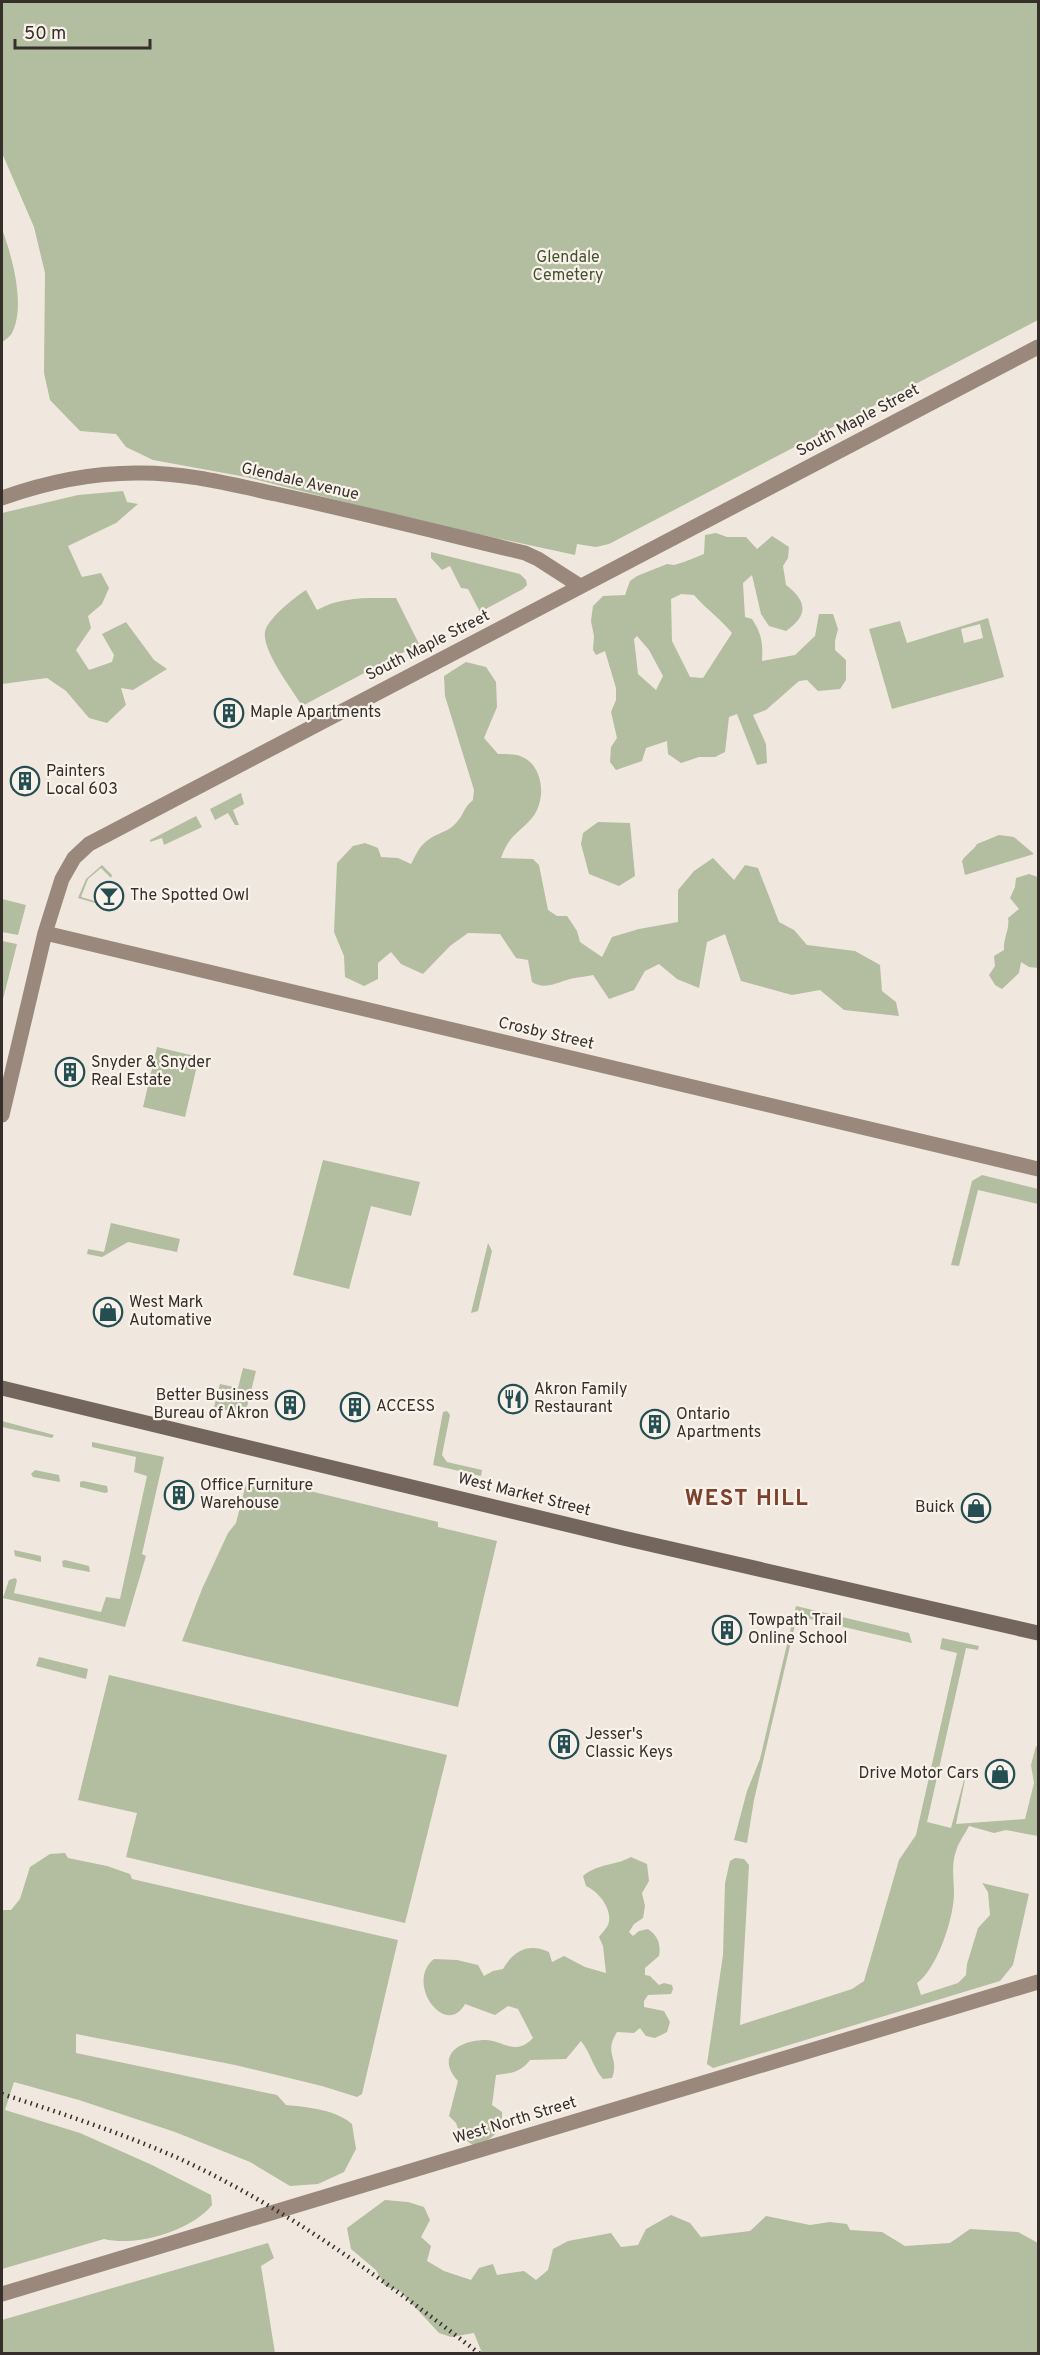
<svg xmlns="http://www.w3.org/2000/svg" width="1040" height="2355" viewBox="0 0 1040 2355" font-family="Overpass,sans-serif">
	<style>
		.green { fill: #b3bda0; fill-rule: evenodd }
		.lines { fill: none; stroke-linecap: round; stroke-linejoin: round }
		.secondary { stroke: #9a887d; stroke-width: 15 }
		.primary { stroke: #75665d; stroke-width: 15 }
		.rail { stroke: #352e2a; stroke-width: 4.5; stroke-dasharray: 1.5 4.5; stroke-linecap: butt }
		.labels { text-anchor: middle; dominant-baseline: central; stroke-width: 4.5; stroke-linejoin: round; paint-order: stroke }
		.park-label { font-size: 16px; fill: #445130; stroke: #f8f2ea }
		.street-label { font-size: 16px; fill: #352e2a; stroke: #f8f2ea }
		.poi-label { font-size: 16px; fill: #352e2a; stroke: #f8f2ea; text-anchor: start }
		.district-label { font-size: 22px; font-weight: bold; letter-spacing: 1.5px; fill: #7b412c; stroke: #f8f2ea }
	</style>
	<rect width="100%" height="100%" fill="#f0e8de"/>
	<path class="green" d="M2 2H1038V320L609 544 596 547 577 544 575 555 423 522 246 477 153 460 126 447 116 434 80 431 50 400 44 373 45 273 34 227 2 153Z
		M2 229C12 256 26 306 12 333 10 337 4 340 2 343Z
		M123 491 127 502 138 504 116 523 68 546 82 577 101 573 109 588 102 604 88 616 91 628 76 650 89 670 112 662 114 655 102 634 126 622 154 660 167 669 133 690 121 688 126 705 107 723 89 718 66 691 47 678 2 684V513L78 495Z
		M716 533 727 537H746L757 549 772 536 789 547 788 558 783 566 786 585C807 601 809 615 786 631L769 626 761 614 752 575 743 583 745 617 752 619C762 634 763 644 762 661L795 655 815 636 819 614H833L838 629 835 641V650L846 660V680L840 689 818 691 807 680 799 681 766 710 753 715 766 744 767 763 757 765 737 714 729 717 725 752 715 757H699L681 763 668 754 667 741 646 748 642 761 616 770 610 762 611 747 617 738 611 712 616 700V688L605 651 596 655 593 650 594 636 591 621 593 606 603 596 625 595 630 581 637 576 667 564 674 565 684 562 704 554 705 535ZM681 594 694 595C706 609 721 619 732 633L703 678 690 677 672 641 671 599ZM637 636 649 650 663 676 656 690 638 674 634 639Z
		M431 552 520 574 526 580 527 585 523 589 480 612 468 589 461 588 450 566 442 570 431 558Z
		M306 590 317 610C342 596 368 598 396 598L419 644 302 706C292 689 262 651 265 632 267 619 295 597 306 590Z
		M988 618 1004 677 892 709 869 629 900 621 907 643ZM980 624 983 638 964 643 961 629Z
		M466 662 486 667 496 682 497 707 484 738 498 754C504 754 511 754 517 755 543 761 548 799 532 818 517 835 510 834 501 858L533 859 539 865 548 910 557 916H567L577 931 580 942 602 957 612 937 639 929 678 922V890L694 871 713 858 734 880 745 865 758 868 779 922 794 930 807 945 855 951 880 965 882 991 896 1002 899 1016 844 1010 820 990 792 995 741 981 725 934 707 942 699 988 677 979 659 964 645 971 634 990 609 999 593 975C584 977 575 977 567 980 556 983 544 990 532 982L528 960 516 958 500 934 468 933 450 946 423 974 401 964 391 952 378 963V979L364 986 345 977 344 956 334 932 337 863 353 846 365 843 378 848 381 857 398 858 411 864C416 855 419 846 428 840 436 833 449 832 456 823 464 815 463 808 473 800L474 790 445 696 444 676Z
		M241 793 244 804 233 810 239 825H235L228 813 215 820 210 809Z
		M196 816 202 827 164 845 162 838 150 842V840Z
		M598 822 630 823 635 876 619 886 589 874 581 844 583 833Z
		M999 835 1014 837 1034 854 965 875 962 861C966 854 973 851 977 844Z
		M102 865 112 875 111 878 101 868 88 879 81 897 105 904V906L78 898 86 879Z
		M1029 874 1038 877V968L1029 967 1021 962 1019 973 1002 989 995 985 989 975 995 966 994 956 1004 950C1003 939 1010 929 1008 918L1019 909 1010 898 1015 887 1016 878Z
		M2 899 26 905 18 935 2 932Z
		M2 941 17 944 2 1003Z
		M157 1047 199 1057 185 1117 143 1107Z
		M323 1160 420 1182 411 1216 371 1206 349 1289 293 1275Z
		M982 1175 1038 1189V1204L978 1190 959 1266 951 1265 972 1181Z
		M111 1223 180 1239 177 1252 128 1242 102 1257 87 1254 88 1249 104 1252Z
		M488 1243 492 1251 478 1311 471 1313Z
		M243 1368 256 1371 245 1415 214 1407 220 1384 238 1388Z
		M447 1411 450 1415 442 1455 447 1462 482 1470 481 1476 433 1465 443 1412Z
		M2 1421 54 1435 52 1438 2 1427Z
		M92 1442 164 1457 142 1554 146 1556 125 1627 3 1598 9 1580 15 1578 17 1580 14 1593 101 1612 106 1597 120 1599 147 1476 134 1472 136 1457 92 1447Z
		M35 1470 59 1475 60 1482 33 1477 31 1474Z
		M248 1476 438 1522V1527L497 1541 458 1707 182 1641 202 1589 228 1533 236 1523Z
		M83 1481 107 1486 108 1492 105 1493 80 1487V1482Z
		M14 1550 41 1556V1562L15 1556Z
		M65 1560 89 1566 90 1572 63 1567 62 1561Z
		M796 1606 909 1633 912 1643 797 1616 754 1800 747 1843 734 1840 747 1791 760 1759Z
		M942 1638 979 1646 978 1650 966 1648 927 1822 951 1828 968 1765 956 1824 1025 1819 1034 1783 1031 1765 1036 1746 1038 1747V1836L1006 1830 994 1833 969 1826C965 1834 958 1843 956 1851 951 1865 954 1880 954 1893 954 1918 937 1969 917 1983L921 1995 958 1983 966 1975 967 1964 978 1928 990 1915 988 1892 982 1883 1029 1894 1013 1965 1000 1981 713 2068 707 2064 723 1955 725 1883 730 1861 735 1858 744 1859 749 1865 740 2025 852 1989 864 1981 899 1860 916 1835 957 1653 940 1649Z
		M39 1657 88 1669 86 1679 36 1666Z
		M109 1675 447 1755 405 1923 126 1857 137 1813 78 1800Z
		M65 1853 68 1858 107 1866 130 1874 132 1879 398 1940 362 2094 357 2097 322 2086 235 2065 76 2034V2053L277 2095 286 2105C307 2107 337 2110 352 2124L356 2149 344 2172 318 2184 290 2186 250 2162 175 2132 79 2100 14 2082 5 2110 80 2133 152 2165 211 2195 212 2205C191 2231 137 2247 104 2239L2 2269V1910H11L20 1899 30 1867 50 1854Z
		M631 1857 647 1864 649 1881 642 1893 645 1906 643 1918 634 1924 629 1932 633 1936 639 1931 648 1929C658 1936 661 1944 659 1956L645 1968V1975L650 1976 659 1985 664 1983 672 1985 673 1989 671 1994 648 1995 644 2001V2007L664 2011 670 2022 667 2032 655 2038 646 2036 640 2028 634 2033 617 2032C603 2054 620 2058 612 2078L603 2079C593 2068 591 2053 581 2041L566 2059 530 2060C520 2073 511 2073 496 2075L492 2105 502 2112C503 2131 491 2142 473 2145L461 2137 456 2123 449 2116 458 2081C435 2056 459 2040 486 2040 496 2040 508 2048 517 2047 524 2046 528 2043 533 2038L518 2009 508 2006 495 2015 465 2004C446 2039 404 1983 434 1959L457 1960 478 1965 484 1976 493 1971 503 1969C514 1950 529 1943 549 1952L552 1962 564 1956 585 1967 606 1973 603 1946 599 1937C602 1933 606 1929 608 1925 614 1910 598 1891 586 1886L583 1876C598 1863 615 1866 631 1857Z
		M385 2200 408 2202 424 2207 430 2220 421 2237 431 2246 427 2261 444 2271 471 2280 479 2268 493 2264 497 2275 524 2271 536 2280 548 2270 553 2249 568 2241 611 2233 621 2247 638 2245 646 2229 671 2215 690 2223 701 2237 750 2231 766 2216 810 2225 830 2222 847 2224 850 2230 882 2232 905 2246 950 2243 970 2229 1018 2232 1038 2243V2353H482L474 2333 451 2337 439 2333 400 2291 385 2286 376 2270 351 2249 347 2228Z
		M268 2243 274 2258 261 2266 275 2353H2V2320Z"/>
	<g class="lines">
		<path class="secondary" d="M2 498C44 483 91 473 136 473 183 472 230 484 276 494 359 512 442 533 525 553L538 559 580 586
			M45 933 1038 1169
			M2 1115 45 933 62 879 74 858 89 844 1038 347
			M2 2294 1038 1982"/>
		<path class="primary" d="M2 1388 623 1538 1038 1633"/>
		<path class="rail" d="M2 2094C61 2113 121 2133 178 2158 287 2208 385 2281 480 2354"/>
	</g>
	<defs>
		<g id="building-ring" transform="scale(1.5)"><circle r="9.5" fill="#f8f2ea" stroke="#244e52" stroke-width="1.5"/><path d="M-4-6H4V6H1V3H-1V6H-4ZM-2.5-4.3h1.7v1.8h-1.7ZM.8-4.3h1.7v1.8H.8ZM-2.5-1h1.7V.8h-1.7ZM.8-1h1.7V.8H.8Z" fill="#244e52"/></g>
		<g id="bar-ring" transform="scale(1.5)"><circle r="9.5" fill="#f8f2ea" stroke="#244e52" stroke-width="1.5"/><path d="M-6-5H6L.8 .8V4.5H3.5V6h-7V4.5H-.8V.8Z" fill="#244e52"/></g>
		<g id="shop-ring" transform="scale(1.5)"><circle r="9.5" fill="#f8f2ea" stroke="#244e52" stroke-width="1.5"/><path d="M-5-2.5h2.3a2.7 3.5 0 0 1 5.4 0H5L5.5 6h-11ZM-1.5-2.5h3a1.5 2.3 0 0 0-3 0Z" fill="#244e52"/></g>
		<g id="restaurant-ring" transform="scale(1.5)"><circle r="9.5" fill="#f8f2ea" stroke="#244e52" stroke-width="1.5"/><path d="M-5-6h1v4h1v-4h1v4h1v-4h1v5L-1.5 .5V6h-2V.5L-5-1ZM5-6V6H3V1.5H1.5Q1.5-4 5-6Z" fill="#244e52"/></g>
	</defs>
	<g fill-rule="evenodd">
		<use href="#building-ring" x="229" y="713"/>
		<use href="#building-ring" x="25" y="781"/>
		<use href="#bar-ring" x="109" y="896"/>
		<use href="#building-ring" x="70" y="1072"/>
		<use href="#shop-ring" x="108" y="1312"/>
		<use href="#restaurant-ring" x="513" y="1399"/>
		<use href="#building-ring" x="290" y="1405"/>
		<use href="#building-ring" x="355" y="1407"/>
		<use href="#building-ring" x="655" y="1424"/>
		<use href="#building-ring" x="179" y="1495"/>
		<use href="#shop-ring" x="976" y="1508"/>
		<use href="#building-ring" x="727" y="1630"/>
		<use href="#building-ring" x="564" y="1744"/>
		<use href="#shop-ring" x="1000" y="1774"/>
	</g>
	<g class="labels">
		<g class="park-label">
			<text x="568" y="258">Glendale<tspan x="568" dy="18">Cemetery</tspan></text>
		</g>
		<g class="street-label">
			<text transform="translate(858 421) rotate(-28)">South Maple Street</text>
			<text transform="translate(300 482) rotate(13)">Glendale Avenue</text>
			<text transform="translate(428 646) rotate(-27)">South Maple Street</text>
			<text transform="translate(546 1034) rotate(13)">Crosby Street</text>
			<text transform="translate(524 1495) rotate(14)">West Market Street</text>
			<text transform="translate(515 2121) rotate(-17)">West North Street</text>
		</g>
		<g class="poi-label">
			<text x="250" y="713">Maple Apartments</text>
			<text x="46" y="772">Painters<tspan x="46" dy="18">Local 603</tspan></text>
			<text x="130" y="896">The Spotted Owl</text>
			<text x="91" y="1063">Snyder &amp; Snyder<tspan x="91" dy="18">Real Estate</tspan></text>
			<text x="129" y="1303">West Mark<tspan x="129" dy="18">Automative</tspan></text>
			<text x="534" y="1390">Akron Family<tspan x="534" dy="18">Restaurant</tspan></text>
			<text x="269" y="1396" text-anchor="end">Better Business<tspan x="269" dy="18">Bureau of Akron</tspan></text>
			<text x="376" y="1407">ACCESS</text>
			<text x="676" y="1415">Ontario<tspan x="676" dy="18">Apartments</tspan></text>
			<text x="200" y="1486">Office Furniture<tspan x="200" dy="18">Warehouse</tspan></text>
			<text x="955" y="1508" text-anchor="end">Buick</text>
			<text x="748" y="1621">Towpath Trail<tspan x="748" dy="18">Online School</tspan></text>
			<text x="585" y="1735">Jesser's<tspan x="585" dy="18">Classic Keys</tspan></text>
			<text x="979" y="1774" text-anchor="end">Drive Motor Cars</text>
		</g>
		<g class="district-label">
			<text x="747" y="1499">WEST HILL</text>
		</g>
	</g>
	<rect width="1040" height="2355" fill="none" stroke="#352e2a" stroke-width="6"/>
	<path d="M15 39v9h135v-9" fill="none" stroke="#352e2a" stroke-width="3"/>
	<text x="24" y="39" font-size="18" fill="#352e2a" stroke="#f8f2ea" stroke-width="4.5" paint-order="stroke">50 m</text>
</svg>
